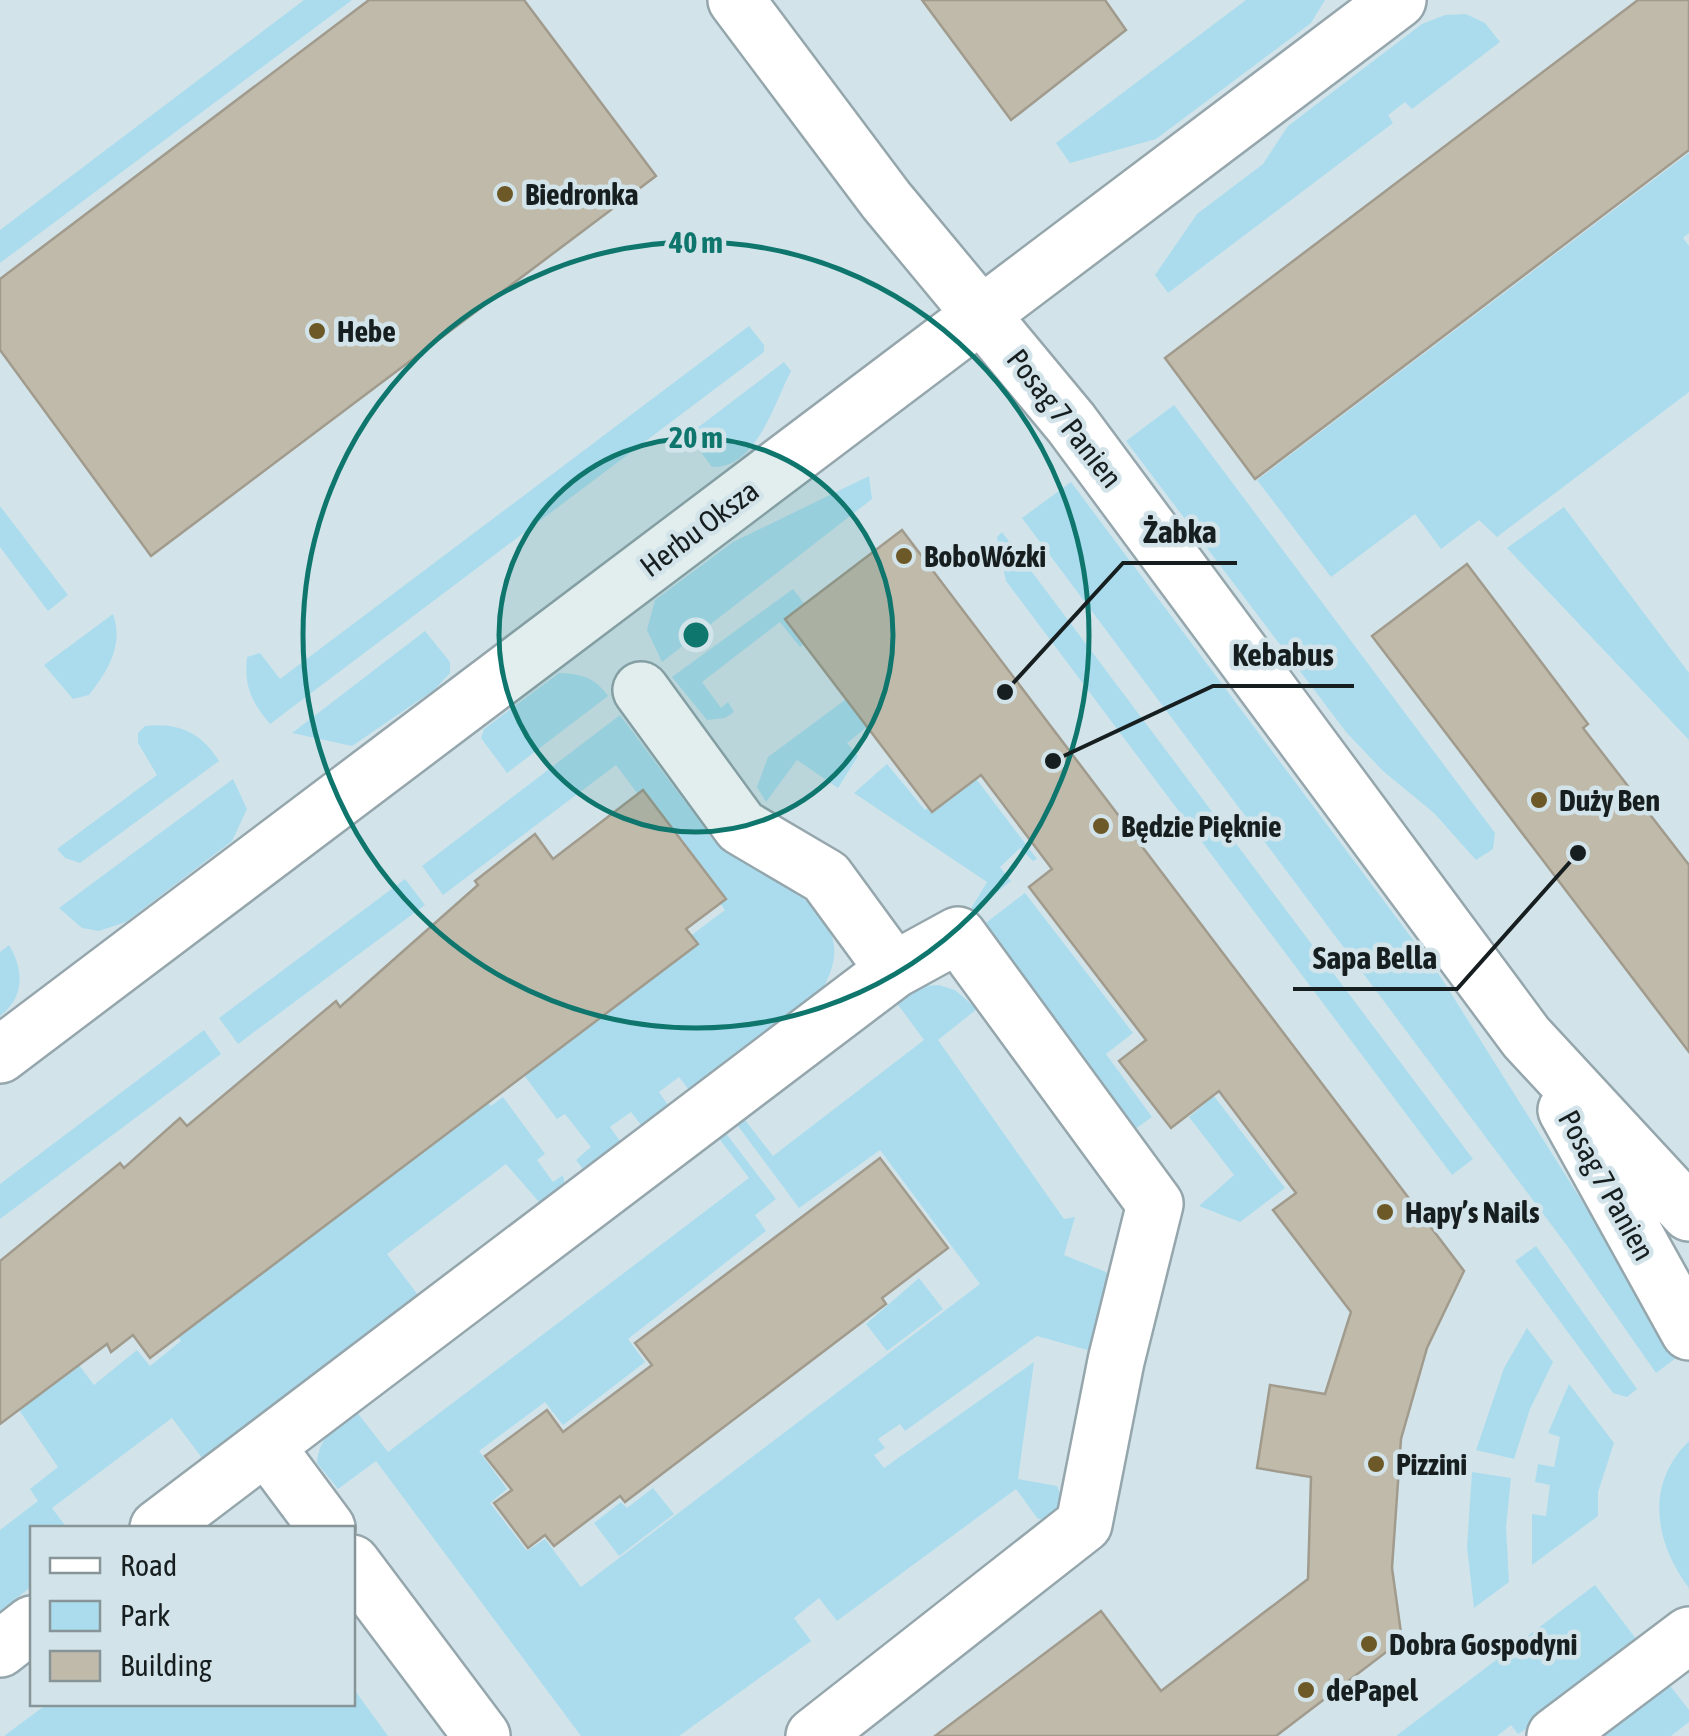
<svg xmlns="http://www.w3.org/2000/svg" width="1689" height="1736" viewBox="0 0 1689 1736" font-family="'Asap Condensed',sans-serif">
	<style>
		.green { fill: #abdced }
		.building { fill: #c0baab; stroke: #a19b8d; stroke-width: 2.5 }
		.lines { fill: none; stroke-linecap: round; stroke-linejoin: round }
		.minor-casing { stroke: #95a6ac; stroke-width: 60 }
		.minor { stroke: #fff; stroke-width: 55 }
		.ring { fill: none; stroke: #0f766e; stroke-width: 5 }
		.poi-dot { fill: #6d5827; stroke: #d2e4ea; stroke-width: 4 }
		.labels { text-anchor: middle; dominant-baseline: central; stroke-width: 9; stroke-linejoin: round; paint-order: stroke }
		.poi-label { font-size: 30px; font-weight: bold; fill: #171e20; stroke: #d2e4ea; text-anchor: start }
		.street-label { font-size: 30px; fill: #171e20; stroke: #d2e4ea }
		.centre { fill: #0f766e; stroke: #d2e4ea; stroke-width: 5 }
		.ring-label { font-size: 30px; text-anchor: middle; font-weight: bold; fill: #0f766e; stroke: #d2e4ea; stroke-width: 9; stroke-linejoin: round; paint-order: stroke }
		.leader { fill: none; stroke: #171e20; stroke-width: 4 }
		.callout-dot { fill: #171e20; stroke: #d2e4ea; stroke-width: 4 }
		.callout-label { font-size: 32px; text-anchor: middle; font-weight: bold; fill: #171e20; stroke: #d2e4ea; stroke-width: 9; stroke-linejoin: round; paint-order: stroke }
	</style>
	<rect width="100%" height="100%" fill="#d2e4ea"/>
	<path class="green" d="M304 0H352L0 263V230Z
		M1246 0H1325L1311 23 1156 139 1070 163 1056 143Z
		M1466 14 1485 23 1500 42 1412 109 1405 102 1388 115 1393 123 1168 293 1155 275 1197 214 1263 164 1288 126 1422 24 1445 15Z
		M1689 153V233L1683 238 1689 246V392L1497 537 1479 520 1441 549 1415 514 1331 577 1257 480Z
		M749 326 764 345V352L270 724C251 701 244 686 247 657L260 653 280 679Z
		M784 362 791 371C774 404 756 469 712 467L688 435Z
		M1174 405 1495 833 1493 849 1476 860 1434 813 1383 771 1346 732 1126 441Z
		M869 476 872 499 662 662 647 630 655 600 733 542Z
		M1071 482 1440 976 1643 1298 1684 1352 1656 1373 1568 1247 1022 518Z
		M0 506 68 595 48 611 0 547Z
		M1564 507 1689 673V740L1507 548Z
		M1002 532 1473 1159 1452 1175 1006 581 997 537Z
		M793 589 824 629 800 647 780 622 702 682 721 708 728 702 734 712 725 718 707 720 672 677Z
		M113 614C124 645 108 671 89 695L73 699 44 665Z
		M425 631 450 662V673L434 690 352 746 292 733Z
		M559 673C581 674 595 677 608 696L507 773 481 738 484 729Z
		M853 694 872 723 847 743 858 756 838 788 797 760 766 802 757 787 768 757Z
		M620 715C645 748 670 782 695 815 702 824 710 839 719 845 769 882 872 911 820 993L689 1090 679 1077 659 1092 668 1105 641 1125 631 1112 610 1127 620 1141 583 1169 576 1160 591 1147 565 1114 557 1119 517 1066 725 910 616 765 443 895 422 866Z
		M145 726C179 722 202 733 219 761L80 863 65 858 57 849 157 775 138 743V733Z
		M887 764 925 810 974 776 1037 859 1033 861 1020 848 1000 867 1011 881 966 917 987 882 854 793Z
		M233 779 247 809 232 841 126 922 99 931 82 928 59 908Z
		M405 879 425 905 238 1044 219 1018Z
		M1025 893 1133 1033 1106 1054 1152 1117 1135 1129 1006 960 970 935Z
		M9 945C24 970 25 997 0 1016V952Z
		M939 985 955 990 977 1009 938 1040 1064 1219 1075 1217 1064 1255 1106 1272 1108 1277 1091 1351 1037 1336 905 1431 900 1424 878 1439 885 1448 874 1455 884 1468 1034 1362 1018 1479 1057 1486 1062 1499 1050 1519H1038L1016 1489 837 1621 819 1598 794 1618 811 1641 679 1736H581L376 1461 338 1489 317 1463C319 1436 336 1427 356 1411L388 1452 749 1178 718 1137 725 1132 776 1199 755 1215 766 1231 628 1339 645 1362 563 1425 545 1402 479 1451 507 1489 490 1503 527 1551 545 1539 581 1587 980 1284 880 1150 799 1208 735 1122 742 1116 773 1156 924 1040 896 1002 922 986Z
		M204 1030 221 1054 0 1219V1184Z
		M482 1095 491 1106 503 1097 545 1154 537 1160 553 1182 563 1175 565 1186 539 1202 506 1164 387 1254 418 1295 202 1458 172 1418 52 1508 67 1528H32V1586L0 1611V1530L38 1501 30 1489 58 1467 0 1382 79 1365 94 1385 137 1350 150 1366 181 1341 174 1331Z
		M1214 1096 1285 1188 1240 1222 1199 1206 1234 1175 1189 1117Z
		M1536 1246 1637 1389 1627 1397 1613 1393 1515 1261Z
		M919 1278 943 1309 887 1351 866 1324Z
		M1527 1328 1553 1362 1530 1409 1514 1459 1476 1450 1504 1368Z
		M1569 1384 1614 1443 1598 1492V1516L1532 1565V1514L1546 1516 1550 1485 1535 1482 1538 1464 1554 1467 1560 1437 1548 1433Z
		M1689 1441V1588C1655 1543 1644 1485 1689 1441Z
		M1472 1472 1511 1478 1506 1527 1509 1582 1474 1608 1467 1547Z
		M653 1488 674 1514 619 1556 594 1523 621 1502 627 1508Z
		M1595 1585 1646 1652 1518 1734 1511 1725 1497 1736H1396Z
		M1668 1683 1689 1710V1722L1671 1736H1597Z
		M353 1688 388 1736H4L47 1704H352Z"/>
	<path class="building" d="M369 0H524L656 176 151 556 0 350V279Z
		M922 0H1105L1126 30 1011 120Z
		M1638 0H1689V150L1255 479 1165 358Z
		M902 530 1464 1271 1427 1348 1401 1439 1392 1568 1402 1640 1276 1736H935L1101 1611 1161 1691 1308 1579 1311 1477 1257 1468 1270 1385 1325 1394 1351 1312 1273 1210 1296 1193 1219 1091 1171 1128 1119 1061 1146 1040 1029 887 1052 869 981 775 932 812 785 619Z
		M1467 564 1588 724 1583 728 1689 865V1052L1372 636Z
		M643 790 726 899 686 929 698 944 150 1358 133 1335 111 1352 107 1344 0 1424V1261L120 1163 124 1168 180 1118 187 1126 336 1001 340 1007 478 885 475 881 535 834 553 859Z
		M880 1158 948 1248 882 1298 886 1304 625 1502 620 1496 554 1546 545 1535 528 1548 494 1503 512 1490 485 1456 547 1410 563 1432 652 1365 635 1343Z"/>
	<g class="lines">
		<g class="minor-casing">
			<path id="minor" d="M736 0 886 200 1071 423 1526 1037 1689 1213
				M641 690 741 827 826 877 894 970
				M0 1055 1398 0
				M1566 1110 1689 1332
				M266 1446 327 1528
				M158 1528 894 970 958 935 1155 1204 1116 1361 1084 1524 814 1736
				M352 1563 482 1736
				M0 1649 32 1624
				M1555 1736 1689 1635"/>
		</g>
		<use href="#minor" class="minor"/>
	</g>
	<circle cx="696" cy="635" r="197" fill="#0f766e" fill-opacity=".12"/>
	<g class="ring">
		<circle cx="696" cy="635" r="197"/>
		<circle cx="696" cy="635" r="393"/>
	</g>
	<g class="poi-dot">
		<circle cx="505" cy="194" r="10"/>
		<circle cx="317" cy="331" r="10"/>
		<circle cx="904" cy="556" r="10"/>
		<circle cx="1539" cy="800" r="10"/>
		<circle cx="1101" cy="826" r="10"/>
		<circle cx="1385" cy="1212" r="10"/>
		<circle cx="1376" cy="1464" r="10"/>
		<circle cx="1369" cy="1644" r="10"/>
		<circle cx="1306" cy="1690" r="10"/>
	</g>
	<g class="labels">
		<g class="poi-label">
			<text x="525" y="194">Biedronka</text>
			<text x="337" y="331">Hebe</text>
			<text x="924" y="556">BoboWózki</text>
			<text x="1559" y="800">Duży Ben</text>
			<text x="1121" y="826">Będzie Pięknie</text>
			<text x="1405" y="1212">Hapy’s Nails</text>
			<text x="1396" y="1464">Pizzini</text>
			<text x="1389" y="1644">Dobra Gospodyni</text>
			<text x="1326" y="1690">dePapel</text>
		</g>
		<g class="street-label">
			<text transform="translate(1065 418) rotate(52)">Posag 7 Panien</text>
			<text transform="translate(699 528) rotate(-37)">Herbu Oksza</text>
			<text transform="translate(1607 1185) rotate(61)">Posag 7 Panien</text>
		</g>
	</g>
	<circle cx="696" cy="635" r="15" class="centre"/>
	<g class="ring-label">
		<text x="696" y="253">40 m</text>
		<text x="696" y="448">20 m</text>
	</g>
	<path class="leader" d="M1005 692L1123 563H1237M1053 761L1213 686H1354M1578 853L1457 989H1293"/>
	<g class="callout-dot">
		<circle cx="1005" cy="692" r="10"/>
		<circle cx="1053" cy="761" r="10"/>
		<circle cx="1578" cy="853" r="10"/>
	</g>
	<g class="callout-label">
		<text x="1180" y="543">Żabka</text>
		<text x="1283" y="666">Kebabus</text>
		<text x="1375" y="969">Sapa Bella</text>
	</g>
	<rect x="30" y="1526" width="325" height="180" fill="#d2e4ea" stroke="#879599" stroke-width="2.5"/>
	<rect x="50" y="1558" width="50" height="15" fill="#ffffff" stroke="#879599" stroke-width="2.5"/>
	<text x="120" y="1576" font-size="30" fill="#171e20">Road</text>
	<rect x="50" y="1601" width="50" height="30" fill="#abdced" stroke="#879599" stroke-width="2.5"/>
	<text x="120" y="1626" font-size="30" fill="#171e20">Park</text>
	<rect x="50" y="1651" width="50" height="30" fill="#c0baab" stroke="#879599" stroke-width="2.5"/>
	<text x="120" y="1676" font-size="30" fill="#171e20">Building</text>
</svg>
